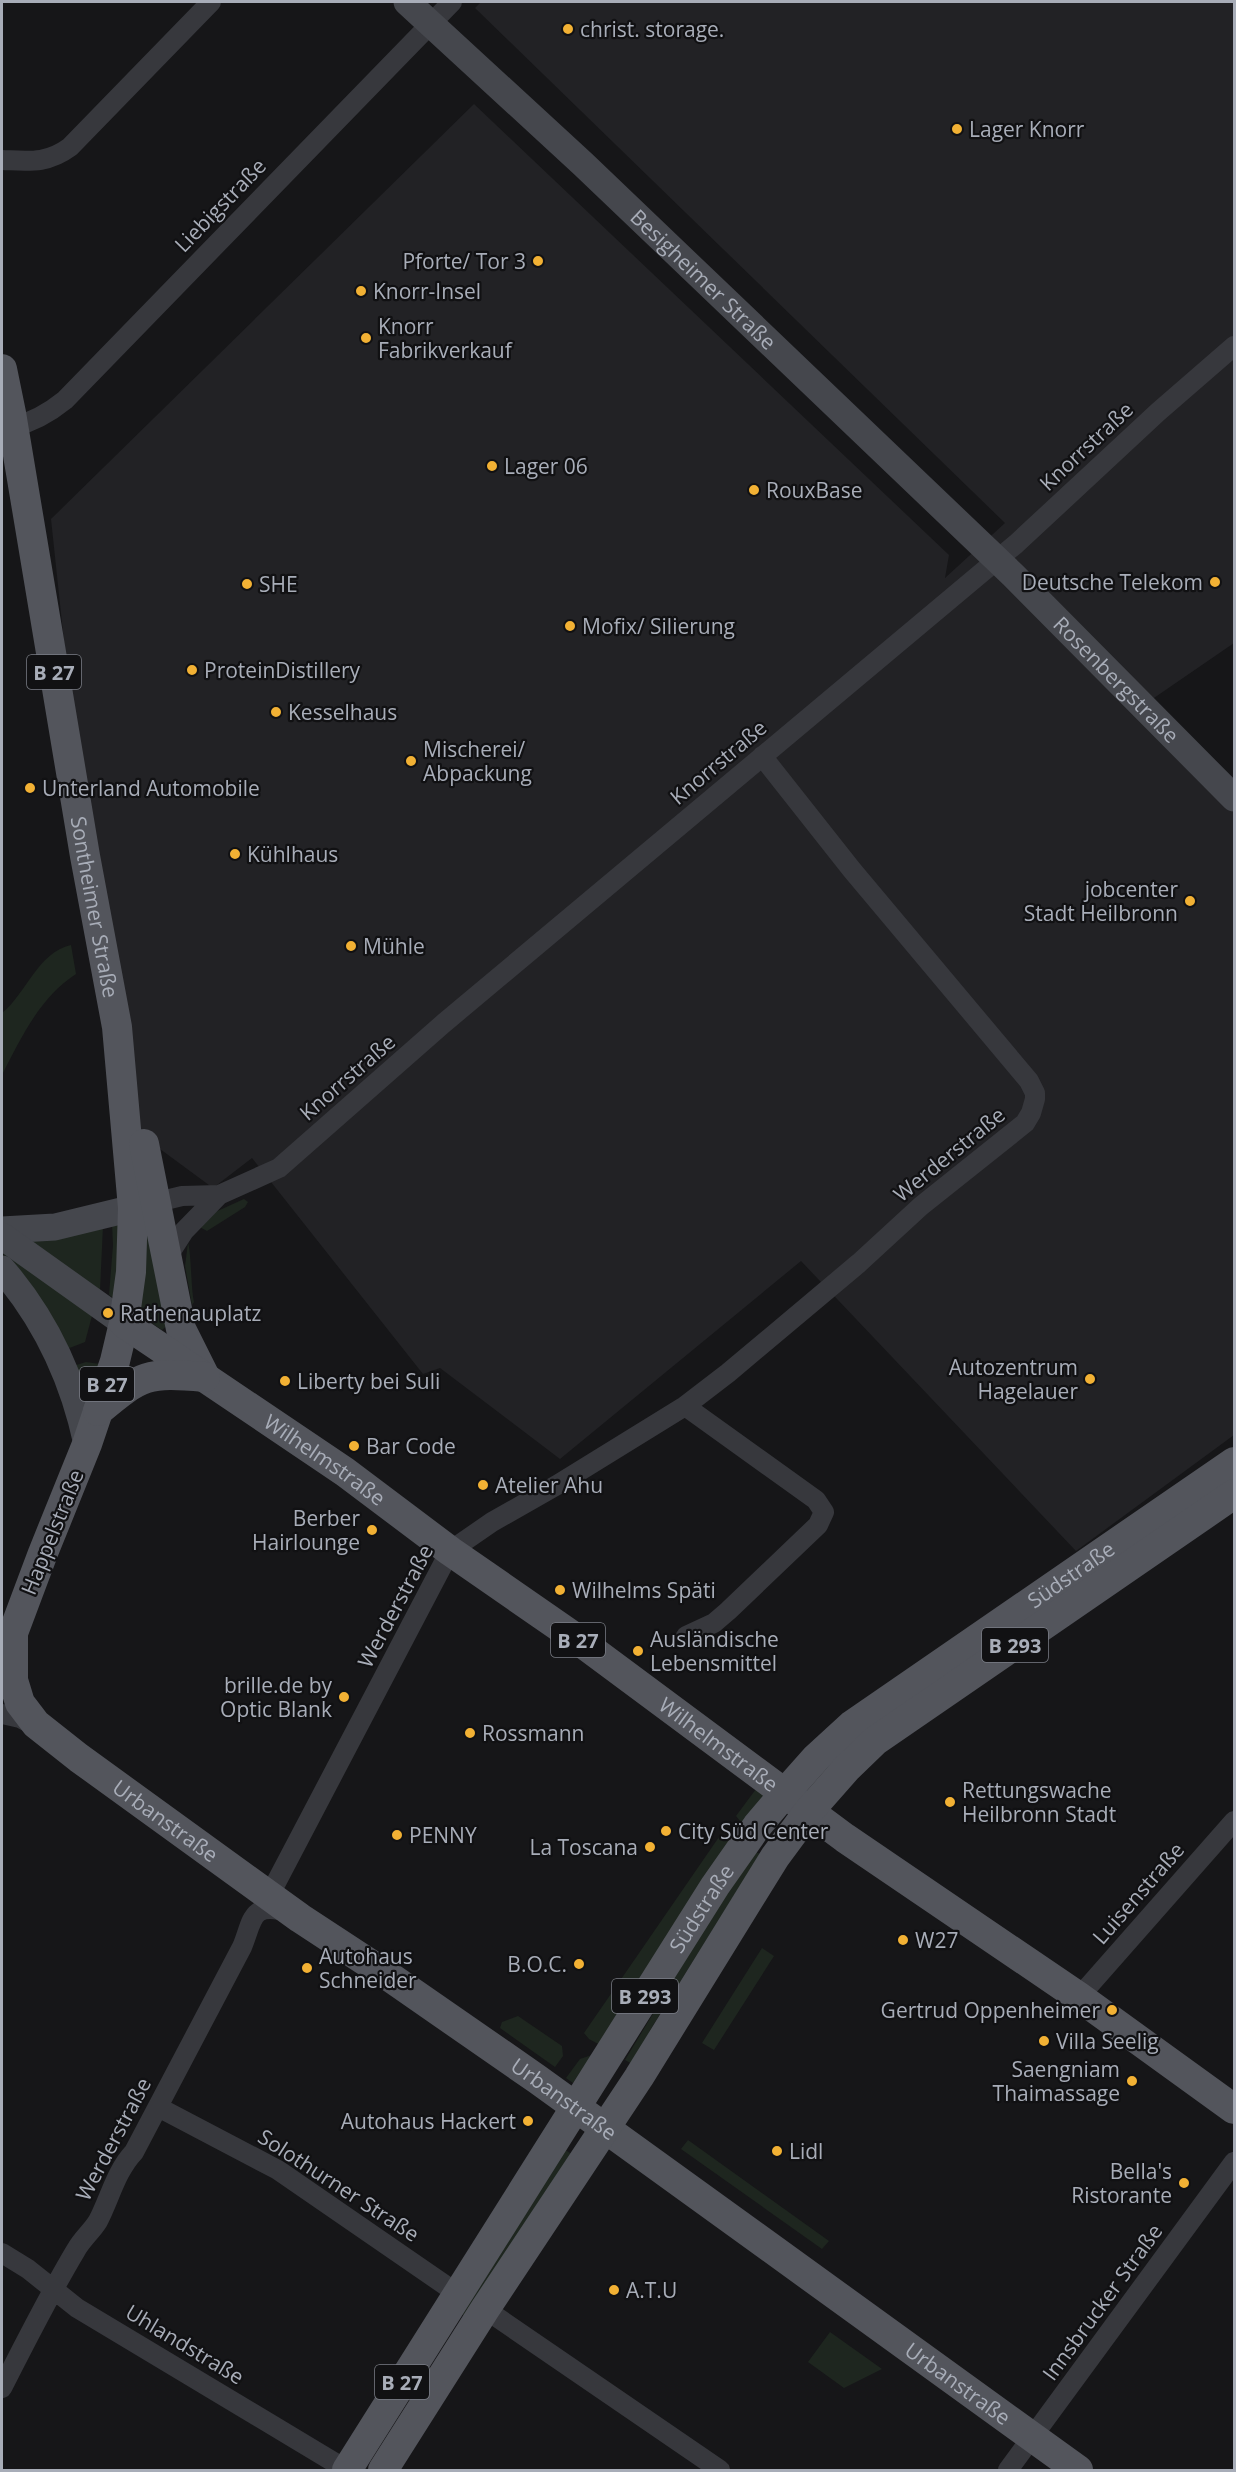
<svg xmlns="http://www.w3.org/2000/svg" width="1236" height="2472" viewBox="0 0 1236 2472" font-family="'Open Sans',sans-serif">
	<style>
		.built { fill: #222225 }
		.green { fill: #1e261f }
		.lines { fill: none; stroke-linecap: round; stroke-linejoin: round }
		.street { stroke: #37383d; stroke-width: 20 }
		.secondary { stroke: #45474d; stroke-width: 27 }
		.primary { stroke: #53555c; stroke-width: 30 }
		.poi-dot { fill: #f2b134; stroke: #111113; stroke-width: 2 }
		.labels { text-anchor: middle; dominant-baseline: central; stroke-width: 4.5; stroke-linejoin: round; paint-order: stroke }
		.shield { fill: #111113; stroke: #7b7e86; stroke-width: 1.5 }
		.shield-label { font-size: 20px; font-weight: bold; fill: #a8adb8 }
		.poi-label { font-size: 21px; fill: #a8adb8; stroke: #111113; text-anchor: start }
		.street-label { font-size: 21px; fill: #a8adb8; stroke: #111113 }
	</style>
	<rect width="100%" height="100%" fill="#161618"/>
	<path class="built" d="M481 2H1234V643L1151 700 1234 785V1435L1076 1551 801 1261 560 1459 440 1368 423 1374 252 1158 213 1188 141 1135 90 887 51 519 474 104 949 555 945 578 1005 523 475 8Z"/>
	<path class="green" d="M71 945 76 974C40 997 21 1038 2 1075V1013C26 994 38 952 71 945Z
		M244 1199 248 1202 245 1207 207 1231 198 1226 211 1214Z
		M121 1223 115 1299 109 1295 113 1245 112 1224Z
		M103 1226 100 1290 26 1238Z
		M147 1231 171 1322 162 1330 137 1313Z
		M188 1243C191 1250 191 1289 194 1302L192 1305 185 1266Z
		M2 1246 93 1312 85 1342 67 1349 12 1263 2 1253Z
		M86 1362 100 1364 86 1406 73 1366Z
		M759 1785 765 1794 744 1826 736 1816Z
		M725 1836 733 1838 602 2046 589 2039 584 2033 719 1837Z
		M752 1850 760 1854 652 2027 632 2064 625 2060Z
		M762 1948 774 1956 714 2050 702 2043Z
		M518 2016 562 2046 563 2056 555 2067 500 2028 502 2022Z
		M592 2055 573 2083 566 2078 580 2059Z
		M688 2140 829 2241 822 2249 681 2149Z
		M561 2147 573 2155 468 2318 461 2314Z
		M830 2332 882 2369 844 2388 808 2362Z"/>
	<g class="lines">
		<path class="street" d="M2 160C29 161 47 164 70 147L211 2
			M13 427C33 422 49 413 65 400L452 2
			M145 1205 182 1196 219 1195 279 1168 444 1023 1016 544 1158 412 1234 346
			M166 1259 184 1231 219 1195
			M685 1406 816 1500 824 1512 818 1525 728 1611 714 1623 686 1636
			M2 1714 20 1718 35 1726
			M269 1896 450 1551 492 1522 557 1485 685 1406 728 1373 859 1263 921 1206 1025 1123 1031 1113 1035 1099V1093L1029 1081 852 870 762 756
			M1079 1997 1234 1821
			M158 2107 278 2170 458 2294
			M2 2253 28 2269 77 2308 347 2470
			M485 2309 720 2470
			M2 2388C26 2341 49 2295 76 2250 82 2239 92 2231 98 2221 110 2198 116 2171 134 2152L242 1947C253 1921 250 1901 288 1912
			M1008 2470 1234 2162"/>
		<g class="secondary">
			<path id="s1" d="M407 2 583 164 1013 575 1234 798"/>
			<path d="M2 1230 55 1227 133 1208"/>
			<path d="M2 1236 124 1323"/>
			<path d="M2 1269C46 1320 73 1378 87 1444"/>
		</g>
		<g class="primary">
			<path id="s2" d="M2 369 11 413 85 856 117 1027 133 1208 131 1272 124 1323 115 1361 87 1444 43 1553 13 1633V1680L20 1703 36 1724 79 1758 300 1918 390 1977 537 2079 1078 2470"/>
			<path d="M144 1144 181 1329 204 1375"/>
			<path id="s3" d="M124 1323 345 1472 450 1551 577 1639 845 1838 1079 1997 1234 2109"/>
			<path d="M98 1411C142 1374 147 1372 205 1377"/>
			<path id="s4" d="M347 2470 715 1886 757 1826 784 1794 816 1758 852 1725 1234 1462"/>
			<path d="M383 2470 485 2309 639 2077 775 1857 809 1811 846 1769 875 1741 1234 1494"/>
		</g>
	</g>
	<g class="poi-dot">
		<circle cx="568" cy="29" r="6"/>
		<circle cx="957" cy="129" r="6"/>
		<circle cx="538" cy="261" r="6"/>
		<circle cx="361" cy="291" r="6"/>
		<circle cx="366" cy="338" r="6"/>
		<circle cx="492" cy="466" r="6"/>
		<circle cx="754" cy="490" r="6"/>
		<circle cx="1215" cy="582" r="6"/>
		<circle cx="247" cy="584" r="6"/>
		<circle cx="570" cy="626" r="6"/>
		<circle cx="192" cy="670" r="6"/>
		<circle cx="276" cy="712" r="6"/>
		<circle cx="411" cy="761" r="6"/>
		<circle cx="30" cy="788" r="6"/>
		<circle cx="235" cy="854" r="6"/>
		<circle cx="1190" cy="901" r="6"/>
		<circle cx="351" cy="946" r="6"/>
		<circle cx="108" cy="1313" r="6"/>
		<circle cx="1090" cy="1379" r="6"/>
		<circle cx="285" cy="1381" r="6"/>
		<circle cx="354" cy="1446" r="6"/>
		<circle cx="483" cy="1485" r="6"/>
		<circle cx="372" cy="1530" r="6"/>
		<circle cx="560" cy="1590" r="6"/>
		<circle cx="638" cy="1651" r="6"/>
		<circle cx="344" cy="1697" r="6"/>
		<circle cx="470" cy="1733" r="6"/>
		<circle cx="950" cy="1802" r="6"/>
		<circle cx="666" cy="1831" r="6"/>
		<circle cx="397" cy="1835" r="6"/>
		<circle cx="650" cy="1847" r="6"/>
		<circle cx="903" cy="1940" r="6"/>
		<circle cx="579" cy="1964" r="6"/>
		<circle cx="307" cy="1968" r="6"/>
		<circle cx="1112" cy="2010" r="6"/>
		<circle cx="1044" cy="2041" r="6"/>
		<circle cx="1132" cy="2081" r="6"/>
		<circle cx="528" cy="2121" r="6"/>
		<circle cx="777" cy="2151" r="6"/>
		<circle cx="1184" cy="2183" r="6"/>
		<circle cx="614" cy="2290" r="6"/>
	</g>
	<g class="labels">
		<g class="shield">
			<rect x="27" y="655" width="54" height="34" rx="4.5"/>
			<rect x="80" y="1367" width="54" height="34" rx="4.5"/>
			<rect x="551" y="1623" width="54" height="34" rx="4.5"/>
			<rect x="982" y="1628" width="66" height="34" rx="4.5"/>
			<rect x="612" y="1979" width="66" height="34" rx="4.5"/>
			<rect x="375" y="2365" width="54" height="34" rx="4.5"/>
		</g>
		<g class="shield-label">
			<text x="54" y="672">B 27</text>
			<text x="107" y="1384">B 27</text>
			<text x="578" y="1640">B 27</text>
			<text x="1015" y="1645">B 293</text>
			<text x="645" y="1996">B 293</text>
			<text x="402" y="2382">B 27</text>
		</g>
		<g class="poi-label">
			<text x="580" y="29">christ. storage.</text>
			<text x="969" y="129">Lager Knorr</text>
			<text x="526" y="261" text-anchor="end">Pforte/ Tor 3</text>
			<text x="373" y="291">Knorr-Insel</text>
			<text x="378" y="326">Knorr<tspan x="378" dy="24">Fabrikverkauf</tspan></text>
			<text x="504" y="466">Lager 06</text>
			<text x="766" y="490">RouxBase</text>
			<text x="1203" y="582" text-anchor="end">Deutsche Telekom</text>
			<text x="259" y="584">SHE</text>
			<text x="582" y="626">Mofix/ Silierung</text>
			<text x="204" y="670">ProteinDistillery</text>
			<text x="288" y="712">Kesselhaus</text>
			<text x="423" y="749">Mischerei/<tspan x="423" dy="24">Abpackung</tspan></text>
			<text x="42" y="788">Unterland Automobile</text>
			<text x="247" y="854">Kühlhaus</text>
			<text x="1178" y="889" text-anchor="end">jobcenter<tspan x="1178" dy="24">Stadt Heilbronn</tspan></text>
			<text x="363" y="946">Mühle</text>
			<text x="120" y="1313">Rathenauplatz</text>
			<text x="1078" y="1367" text-anchor="end">Autozentrum<tspan x="1078" dy="24">Hagelauer</tspan></text>
			<text x="297" y="1381">Liberty bei Suli</text>
			<text x="366" y="1446">Bar Code</text>
			<text x="495" y="1485">Atelier Ahu</text>
			<text x="360" y="1518" text-anchor="end">Berber<tspan x="360" dy="24">Hairlounge</tspan></text>
			<text x="572" y="1590">Wilhelms Späti</text>
			<text x="650" y="1639">Ausländische<tspan x="650" dy="24">Lebensmittel</tspan></text>
			<text x="332" y="1685" text-anchor="end">brille.de by<tspan x="332" dy="24">Optic Blank</tspan></text>
			<text x="482" y="1733">Rossmann</text>
			<text x="962" y="1790">Rettungswache<tspan x="962" dy="24">Heilbronn Stadt</tspan></text>
			<text x="678" y="1831">City Süd Center</text>
			<text x="409" y="1835">PENNY</text>
			<text x="638" y="1847" text-anchor="end">La Toscana</text>
			<text x="915" y="1940">W27</text>
			<text x="319" y="1956">Autohaus<tspan x="319" dy="24">Schneider</tspan></text>
			<text x="567" y="1964" text-anchor="end">B.O.C.</text>
			<text x="1100" y="2010" text-anchor="end">Gertrud Oppenheimer</text>
			<text x="1056" y="2041">Villa Seelig</text>
			<text x="1120" y="2069" text-anchor="end">Saengniam<tspan x="1120" dy="24">Thaimassage</tspan></text>
			<text x="516" y="2121" text-anchor="end">Autohaus Hackert</text>
			<text x="789" y="2151">Lidl</text>
			<text x="1172" y="2171" text-anchor="end">Bella's<tspan x="1172" dy="24">Ristorante</tspan></text>
			<text x="626" y="2290">A.T.U</text>
		</g>
		<g class="street-label">
			<text transform="translate(220 205) rotate(-46)">Liebigstraße</text>
			<text stroke="none"><textPath href="#s1" startOffset="406">Besigheimer Straße</textPath></text>
			<text transform="translate(1086 446) rotate(-43)">Knorrstraße</text>
			<text stroke="none"><textPath href="#s1" startOffset="981">Rosenbergstraße</textPath></text>
			<text transform="translate(718 762) rotate(-40)">Knorrstraße</text>
			<text stroke="none"><textPath href="#s2" startOffset="546">Sontheimer Straße</textPath></text>
			<text transform="translate(347 1077) rotate(-41)">Knorrstraße</text>
			<text transform="translate(949 1154) rotate(-39)">Werderstraße</text>
			<text stroke="none"><textPath href="#s3" startOffset="243">Wilhelmstraße</textPath></text>
			<text transform="translate(52 1532) rotate(-68)">Happelstraße</text>
			<text stroke="none"><textPath href="#s4" startOffset="1168">Südstraße</textPath></text>
			<text transform="translate(395 1606) rotate(-62)">Werderstraße</text>
			<text stroke="none"><textPath href="#s3" startOffset="729">Wilhelmstraße</textPath></text>
			<text stroke="none"><textPath href="#s2" startOffset="1554">Urbanstraße</textPath></text>
			<text transform="translate(1138 1893) rotate(-49)">Luisenstraße</text>
			<text stroke="none"><textPath href="#s4" startOffset="664">Südstraße</textPath></text>
			<text stroke="none"><textPath href="#s2" startOffset="2040">Urbanstraße</textPath></text>
			<text transform="translate(113 2139) rotate(-62)">Werderstraße</text>
			<text transform="translate(339 2185) rotate(33)">Solothurner Straße</text>
			<text transform="translate(1102 2302) rotate(-54)">Innsbrucker Straße</text>
			<text transform="translate(185 2344) rotate(31)">Uhlandstraße</text>
			<text stroke="none"><textPath href="#s2" startOffset="2526">Urbanstraße</textPath></text>
		</g>
	</g>
	<rect width="1236" height="2472" fill="none" stroke="#a8adb8" stroke-width="6"/>
</svg>
